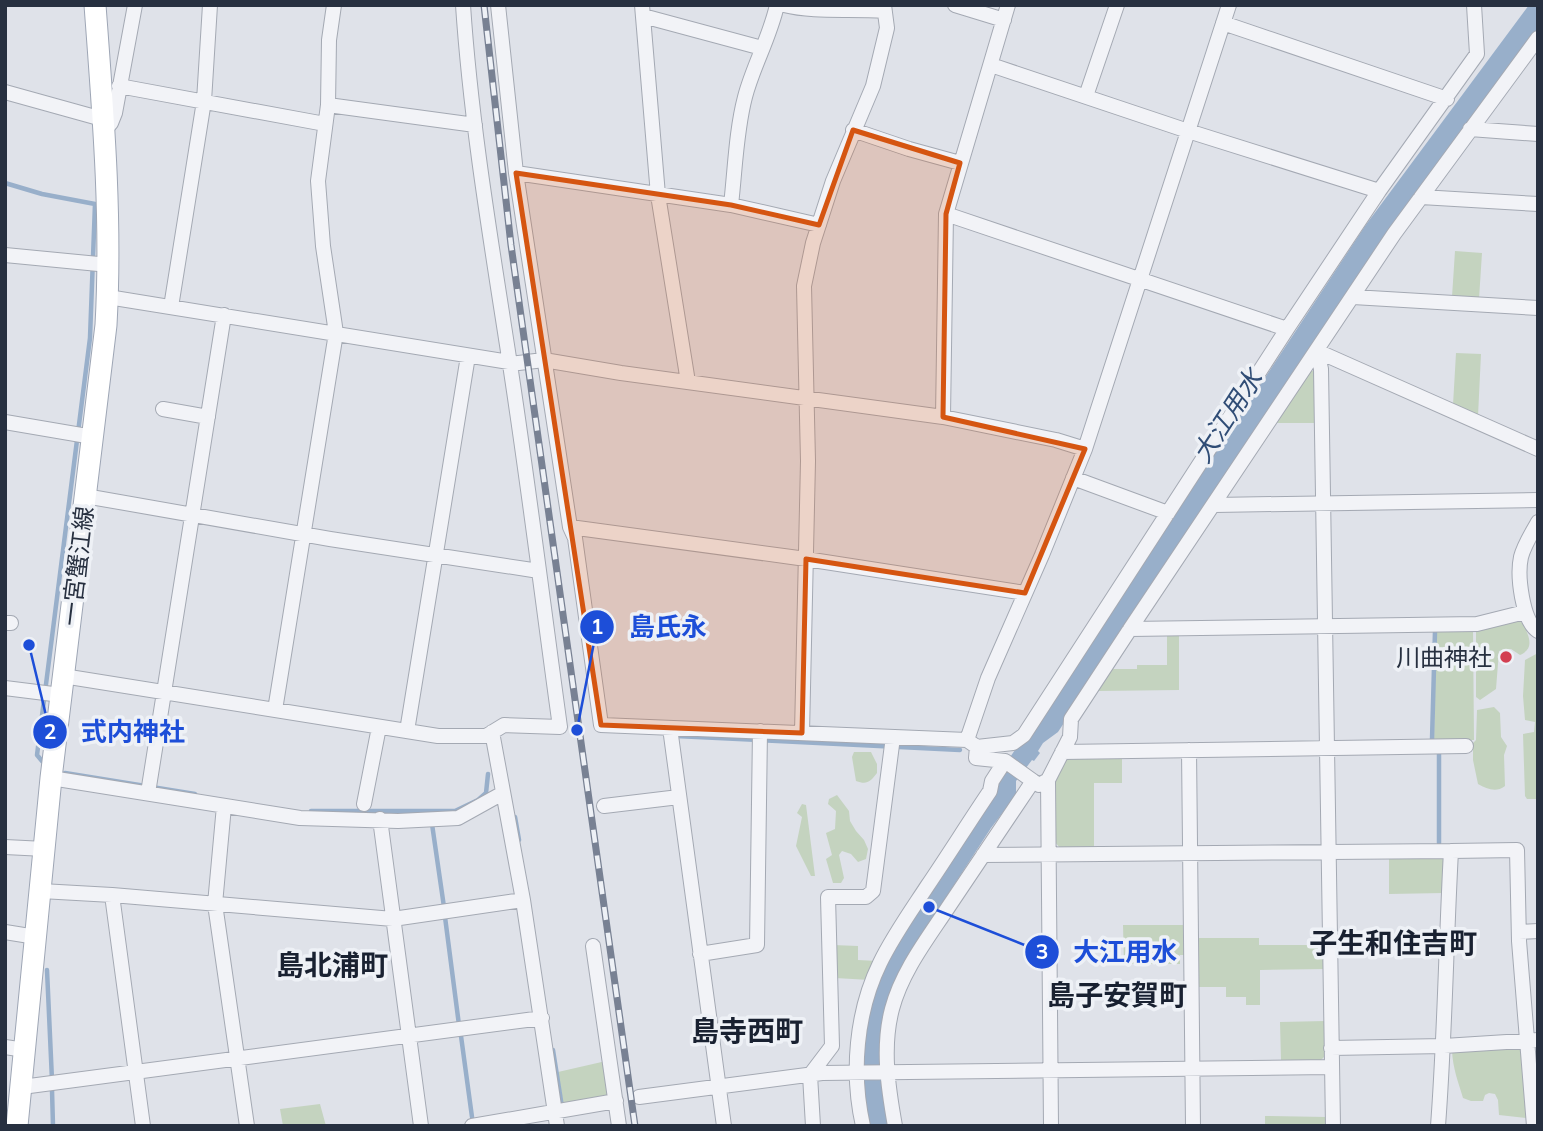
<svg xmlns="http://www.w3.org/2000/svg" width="1543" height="1131" viewBox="0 0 1543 1131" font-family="Mulish,'Noto Sans JP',sans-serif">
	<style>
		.green { fill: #c4d3bf }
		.water { fill: #98afca }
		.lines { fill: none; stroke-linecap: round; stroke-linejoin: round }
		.stream { stroke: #98afca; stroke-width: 4.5 }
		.minor-casing { stroke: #a4a9b3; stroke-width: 16 }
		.primary-casing { stroke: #9ea6b5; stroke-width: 23 }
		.minor { stroke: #f2f3f7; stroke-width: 14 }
		.primary { stroke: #fff; stroke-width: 21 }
		.rail-casing { stroke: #788193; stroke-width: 7 }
		.rail { stroke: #eef1f6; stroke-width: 4.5; stroke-dasharray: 13; stroke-linecap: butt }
		.marked { fill: #d55511; fill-opacity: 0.2; stroke: #d55511; stroke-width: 5; stroke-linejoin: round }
		.poi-dot { fill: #d33f51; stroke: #eef1f6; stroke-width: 2.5 }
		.labels { text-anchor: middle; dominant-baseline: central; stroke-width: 7; stroke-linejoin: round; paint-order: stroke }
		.street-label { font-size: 24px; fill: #273040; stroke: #eef1f6 }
		.poi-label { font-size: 24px; fill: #273040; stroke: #eef1f6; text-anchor: end }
		.water-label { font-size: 26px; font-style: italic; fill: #304d76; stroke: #eef1f6 }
		.quarter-label { font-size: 28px; font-weight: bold; fill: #192131; stroke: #eef1f6 }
		.leader { fill: none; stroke: #1d4ed8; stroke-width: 2.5 }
		.callout-dot { fill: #1d4ed8; stroke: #eef1f6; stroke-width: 2.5 }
		.mark-label { font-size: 21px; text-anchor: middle; font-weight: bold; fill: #fff }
		.callout-label { font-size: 26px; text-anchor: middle; font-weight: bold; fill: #1d4ed8; stroke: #eef1f6; stroke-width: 7; stroke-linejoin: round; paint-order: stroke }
	</style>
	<rect width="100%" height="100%" fill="#dfe2e9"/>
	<path class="green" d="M1455 251 1482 253 1479 299 1452 297Z
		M1456 353 1481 354 1478 416 1453 405Z
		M1310 370 1316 372V423H1276Z
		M1515 620 1523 623C1528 635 1536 648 1520 655L1511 649 1499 651 1496 689 1480 700 1476 697V631L1478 628Z
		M1473 629 1474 740H1434L1436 630Z
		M1167 634H1179V690L1098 691 1113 669H1137V665H1167Z
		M1538 653V799H1527L1525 796 1523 734 1534 732 1535 722 1525 720 1523 696 1525 660Z
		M1494 707 1500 713 1501 737 1507 746 1504 755 1505 786C1496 793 1487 789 1478 784L1473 760V743L1476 740 1477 710Z
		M854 752H871L877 764V773C870 782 867 785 856 781L852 757Z
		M1066 757H1122V783H1094V848H1060L1055 842V775Z
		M837 795 849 811 850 821 856 831 864 840 868 849 866 859 858 862 851 854 842 851 839 855 844 878 841 883H833L826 859 832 855 826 833 835 829 836 811 828 804 829 799Z
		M802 804 806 805 815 876H811L796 846 802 817 797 813Z
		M1439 855 1445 861 1444 893 1389 894V856Z
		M1123 925H1185L1186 955H1180V964H1124Z
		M1196 938H1259V945H1324L1325 969 1260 970V1005H1246V997H1226V987H1197Z
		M833 945 858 946V960L877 961 870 980 835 978Z
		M1325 1021 1326 1055 1321 1060H1281L1280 1022Z
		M1521 1043 1526 1118 1499 1115 1498 1100 1495 1094 1489 1093 1485 1095 1483 1101H1471L1463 1098C1458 1081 1453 1069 1452 1051Z
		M606 1061 612 1097 564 1108 558 1072Z
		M320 1104 326 1126H283L280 1109Z
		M1265 1116 1327 1117V1126H1265Z"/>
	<path class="water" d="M1529 5H1538V29L1389 230 1058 732 1043 743 1038 751 1040 753 1034 761 1032 760 1016 781V795L991 828 915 945 880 1045 882 1089 889 1126H868L860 1086 862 1033 881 970 1008 760 1078 661 1365 226Z"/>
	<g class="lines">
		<path class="stream" d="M5 183 42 194 95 204 90 338 37 755 42 761
			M676 736 960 750
			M1432 740 1435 631
			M65 773 195 794
			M311 811H455L478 800 486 793 488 774
			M515 817 519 840
			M432 824 444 907
			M1439 843V752
			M445 917 459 1025
			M47 970 52 1080
			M461 1036 472 1117
			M553 1050 562 1107
			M52 1090 53 1126"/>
		<g class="minor-casing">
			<path id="minor" d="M498 5 516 173 570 527 575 538 601 725 967 740 977 747 976 758 1005 761 1033 781
				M642 5 658 195 688 382
				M784 5C816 13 851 8 884 11
				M955 5 1004 20
				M643 16 762 48
				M1223 23 1447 99
				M991 65 1188 131 1379 191
				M119 86 325 124
				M5 92 95 117 102 116
				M1086 96 1117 5
				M328 105 475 125
				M1470 129 1538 134
				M853 130 909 149 960 163
				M104 131 111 123 115 113 135 5
				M516 173 731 205 819 225
				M1421 197 1538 204
				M731 205C735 171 736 131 745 97 753 66 770 37 777 5
				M946 214 1287 329
				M5 255 109 265
				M108 297 509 362
				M1353 297 1538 308
				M171 307 204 101 210 5
				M510 364 544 360 621 373 943 417 1056 440 1085 449
				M163 409 208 417
				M943 417 946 214 1008 5
				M5 422 93 437
				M1073 478 1168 513
				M85 496 330 539 539 571
				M1215 505 1538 500
				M1538 522C1532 533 1524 545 1521 557 1517 575 1522 621 1538 631
				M570 527 806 559 1025 593
				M5 623H11
				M1130 629 1477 624 1525 612
				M63 676 438 736H486L504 725 560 727C543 604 528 481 509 358 491 241 471 124 463 5
				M5 688 61 695
				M275 710 336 333 323 246 318 181 328 105 329 40 334 5
				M670 728 724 1126
				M407 731 468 356
				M492 732 523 900 557 1126
				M802 733 808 461 804 286 813 243 833 181 873 86 887 28 884 5
				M967 740 988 678 1042 555 1085 449 1229 5
				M977 747 1013 743 1024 735 1287 329 1379 191 1477 54 1474 5
				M1189 750 1193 1126
				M1062 752 1466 746
				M51 778 300 818 398 821 458 818 503 793
				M1048 780 1051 1126
				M148 793 224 315
				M364 804 379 727
				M224 806 215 904 247 1126
				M604 806 679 797
				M380 819 421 1126
				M5 847 45 849
				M1451 851 1517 850 1519 941 1534 1126
				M983 855 1451 851C1446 942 1445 1034 1438 1126
				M41 891 112 895 393 919 523 900
				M112 895 143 1126
				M5 932 36 937
				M1519 932 1538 931
				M593 946 619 1126
				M700 954 757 945 760 731
				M5 1047 25 1050
				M1331 1048 1444 1046 1538 1040
				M22 1087 542 1018
				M639 1097 822 1073 1331 1067
				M472 1126 616 1101
				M813 1126 810 1075 832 1046 828 897H866L873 891 893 737
				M863 1126C851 1073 856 1012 880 963 893 936 911 911 928 885 949 854 969 822 990 791L992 781 1005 761
				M895 1126C888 1087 882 1047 892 1009 902 971 928 938 949 906 977 864 1005 822 1033 781L1039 785 1048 780 1070 737 1071 719 1130 629 1394 234 1538 38
				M1333 1126 1321 369 1317 351 1538 449"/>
		</g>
		<g class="primary-casing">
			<path id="primary" d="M17 1126 51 778 106 325C112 218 103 112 95 5"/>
		</g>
		<use href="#minor" class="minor"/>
		<use href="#primary" class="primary"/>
		<g class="rail-casing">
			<path id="rail" d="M484 5 511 245 635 1126"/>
		</g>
		<use href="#rail" class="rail"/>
	</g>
	<path class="marked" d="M853 130 960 163 946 214 943 417 1085 449 1025 593 806 559 802 733 601 725 516 173 731 205 819 225Z"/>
	<circle class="poi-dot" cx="1506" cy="657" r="7"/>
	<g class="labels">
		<g class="street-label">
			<text transform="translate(77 566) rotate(-83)">一宮蟹江線</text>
		</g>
		<g class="poi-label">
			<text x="1492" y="657">川曲神社</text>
		</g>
		<g class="water-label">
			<text transform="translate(1227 416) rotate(-57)">大江用水</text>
		</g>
		<g class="quarter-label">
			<text x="1393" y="942">子生和住吉町</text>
			<text x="332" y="964">島北浦町</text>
			<text x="1117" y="994">島子安賀町</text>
			<text x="747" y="1030">島寺西町</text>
		</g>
	</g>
	<path class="leader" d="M577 730L597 627M29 645L50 732M929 907L1042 952"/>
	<g class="callout-dot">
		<circle cx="577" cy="730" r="7"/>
		<circle cx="29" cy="645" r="7"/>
		<circle cx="929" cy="907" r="7"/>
		<circle cx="597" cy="627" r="18"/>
		<circle cx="50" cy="732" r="18"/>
		<circle cx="1042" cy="952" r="18"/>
	</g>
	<g class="mark-label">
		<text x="597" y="634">1</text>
		<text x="50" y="739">2</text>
		<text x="1042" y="959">3</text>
	</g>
	<g class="callout-label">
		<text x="668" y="636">島氏永</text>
		<text x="133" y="741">式内神社</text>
		<text x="1125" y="961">大江用水</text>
	</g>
	<rect width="1543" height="1131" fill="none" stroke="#273040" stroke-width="14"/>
</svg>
